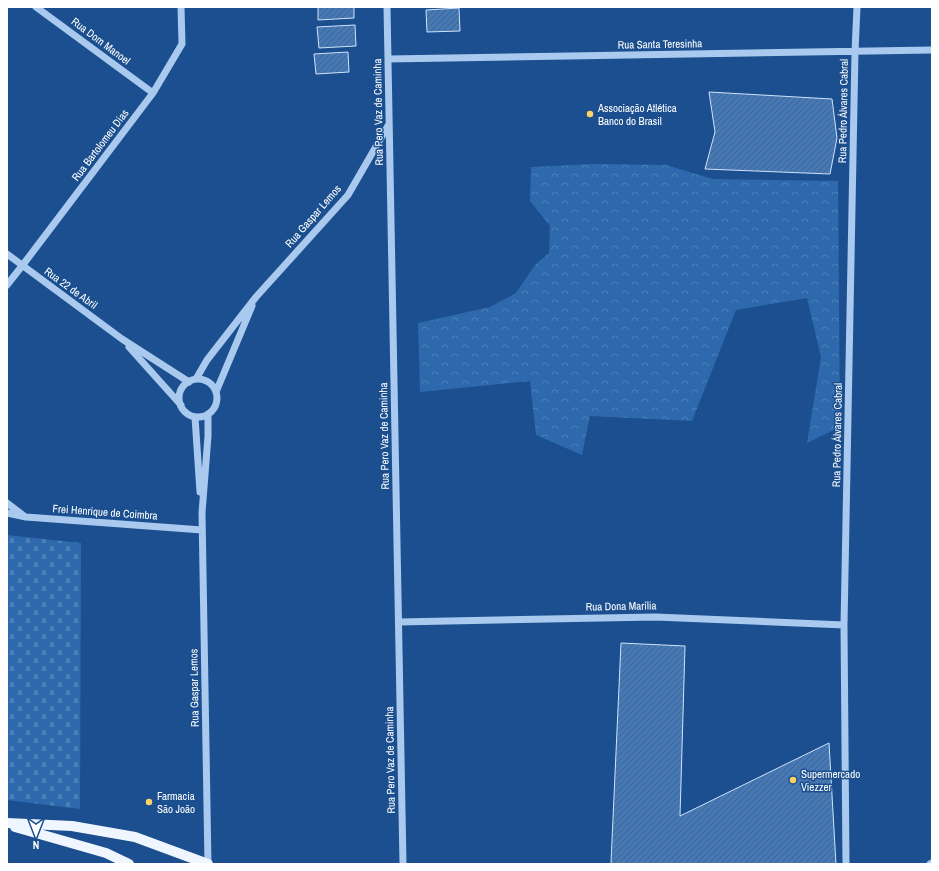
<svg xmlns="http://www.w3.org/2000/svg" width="939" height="871" viewBox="0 0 939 871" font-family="'Archivo Narrow',sans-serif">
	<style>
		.forest { fill: url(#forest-crowns) }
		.cemetery { fill: url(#cemetery-stones) }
		.building { fill: url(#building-hatch); stroke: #cfe3fa }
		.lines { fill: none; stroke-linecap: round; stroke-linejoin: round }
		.minor { stroke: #a9c9ee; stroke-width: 7 }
		.major { stroke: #f0f6ff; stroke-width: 10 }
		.poi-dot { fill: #ffd166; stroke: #1b4f8f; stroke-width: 1.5 }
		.labels { text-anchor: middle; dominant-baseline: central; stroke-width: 3; stroke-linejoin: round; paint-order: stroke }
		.street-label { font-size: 11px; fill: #fff; stroke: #1b4f8f }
		.poi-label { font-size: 11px; fill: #fff; stroke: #1b4f8f; text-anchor: start }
	</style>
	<defs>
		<pattern id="forest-crowns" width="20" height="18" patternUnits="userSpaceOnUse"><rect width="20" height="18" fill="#2e69ad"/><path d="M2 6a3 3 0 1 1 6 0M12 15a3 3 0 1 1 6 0" fill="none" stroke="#4d80b9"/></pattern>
		<pattern id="cemetery-stones" width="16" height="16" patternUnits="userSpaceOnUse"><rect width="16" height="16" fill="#2e69ad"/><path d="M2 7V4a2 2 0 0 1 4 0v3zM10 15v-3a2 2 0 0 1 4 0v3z" fill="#4d80b9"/></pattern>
		<pattern id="building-hatch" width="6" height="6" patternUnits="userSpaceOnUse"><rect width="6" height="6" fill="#4478b7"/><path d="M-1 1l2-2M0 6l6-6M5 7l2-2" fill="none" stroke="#486282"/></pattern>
	</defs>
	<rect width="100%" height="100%" fill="#1b4f8f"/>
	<path class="forest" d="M594 164 666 165 713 179 838 181 840 427 807 443 821 357 807 298 736 310 692 421 590 416 582 455 536 435 530 381 420 392 418 323 490 307 516 293 535 265 549 253 550 226 530 201 531 167Z"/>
	<path class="cemetery" d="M7 535 81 543 80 809 7 800Z"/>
	<path class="building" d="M318 7H354V18L318 20Z
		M459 8 460 31 427 32 426 10Z
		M355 25 356 46 319 48 317 27Z
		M348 52 349 72 316 74 314 54Z
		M709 92 832 99 837 138 830 174 705 169 715 132Z
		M621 643 685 646 680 816 829 743 836 864H612L611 862Z"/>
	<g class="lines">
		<path class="minor" d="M36 7 153 93
			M387 7 403 864
			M388 59 932 50
			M7 254 122 339 189 382
			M7 285 22 266 153 93 182 44 181 7
			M129 347 181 405
			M196 379 207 360 256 297 348 195 389 124
			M179 398a19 19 0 1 1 38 0a19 19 0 1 1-38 0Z
			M216 392 252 306
			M195 417 200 492
			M7 503 24 516
			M7 513 26 517 202 530
			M399 622 655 617 844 625
			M208 864 202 513 208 436V414
			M846 864 844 625 855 52 857 7
			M930 864 932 863"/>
		<path class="major" d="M7 823 72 826 135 837 208 864
			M15 827 106 853 129 864"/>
	</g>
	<g class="poi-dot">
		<circle cx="590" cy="114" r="4"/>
		<circle cx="793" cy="780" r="4"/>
		<circle cx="149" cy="802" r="4"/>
	</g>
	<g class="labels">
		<g class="street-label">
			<text transform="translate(101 41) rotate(37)">Rua Dom Manoel</text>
			<text transform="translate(660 44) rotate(-1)">Rua Santa Teresinha</text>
			<text transform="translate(843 111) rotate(-89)">Rua Pedro Álvares Cabral</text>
			<text transform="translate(378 112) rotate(-91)">Rua Pero Vaz de Caminha</text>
			<text transform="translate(100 145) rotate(-53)">Rua Bartolomeu Dias</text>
			<text transform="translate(313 216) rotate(-49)">Rua Gaspar Lemos</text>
			<text transform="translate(71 288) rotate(36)">Rua 22 de Abril</text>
			<text transform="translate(837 435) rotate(-89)">Rua Pedro Álvares Cabral</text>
			<text transform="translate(384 436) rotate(-91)">Rua Pero Vaz de Caminha</text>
			<text transform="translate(105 512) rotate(4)">Frei Henrique de Coimbra</text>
			<text transform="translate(621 606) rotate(-1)">Rua Dona Marília</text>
			<text transform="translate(194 688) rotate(-91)">Rua Gaspar Lemos</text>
			<text transform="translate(390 760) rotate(-91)">Rua Pero Vaz de Caminha</text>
		</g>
		<g class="poi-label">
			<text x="598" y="108">Associação Atlética<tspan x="598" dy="13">Banco do Brasil</tspan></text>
			<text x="801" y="774">Supermercado<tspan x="801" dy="13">Viezzer</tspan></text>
			<text x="157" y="796">Farmacia<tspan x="157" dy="13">São João</tspan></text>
		</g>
	</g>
	<rect width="939" height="871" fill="none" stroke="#ffffff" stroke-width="16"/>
	<g transform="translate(36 835) rotate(180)" stroke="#1b4f8f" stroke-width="3" paint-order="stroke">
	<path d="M0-3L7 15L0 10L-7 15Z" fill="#ffffff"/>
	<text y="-6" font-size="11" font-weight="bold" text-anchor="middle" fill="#ffffff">N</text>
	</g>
</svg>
